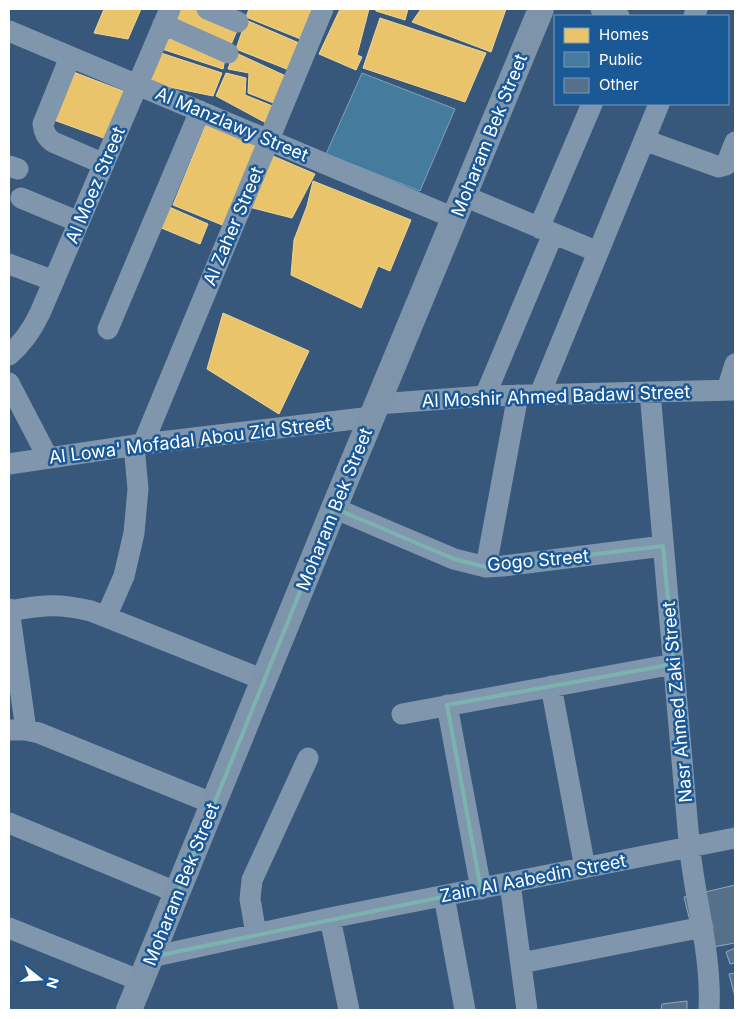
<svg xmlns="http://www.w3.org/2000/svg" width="744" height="1019" viewBox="0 0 744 1019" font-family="Inter,sans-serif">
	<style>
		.homes { fill: #e9c46a; stroke: #f0d697 }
		.public { fill: #457b9d; stroke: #7da3ba }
		.building { fill: #56708a; stroke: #94a7ba }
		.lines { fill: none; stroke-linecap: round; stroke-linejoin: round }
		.minor { stroke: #8096ad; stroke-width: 21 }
		.major { stroke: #7e94aa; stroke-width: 26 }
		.tram { stroke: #7f94ab; stroke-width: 1 }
		.marked { fill: none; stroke: #7bb4af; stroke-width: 4; stroke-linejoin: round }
		.labels { text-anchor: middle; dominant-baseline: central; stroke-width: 5; stroke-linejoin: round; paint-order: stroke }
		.street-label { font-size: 18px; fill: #fff; stroke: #1b5896 }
	</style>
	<rect width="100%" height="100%" fill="#37587a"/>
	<path class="homes" d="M104 9H141L128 39 94 33Z
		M179 9H197L239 26 230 47 172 22Z
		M249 9H317L303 40 246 17Z
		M340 9H369L357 55 362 57 356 70 319 54Z
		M375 9H408L405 20 376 11Z
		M421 9H506L491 52 412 22Z
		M380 18 486 53 465 102 363 68Z
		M246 20 299 43 289 70 236 49Z
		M167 34 225 59 223 69 162 49Z
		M158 52 222 73 213 96 145 82Z
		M234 52 288 77 276 104 248 93 249 73 228 69Z
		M71 71 128 93 109 140 51 119Z
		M226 73 246 78 245 95 275 107 268 124 216 96Z
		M208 119 262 142 227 227 173 205Z
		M273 156 315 174 292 218 249 207Z
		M313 181 411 220 390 271 378 266 361 308 291 275 294 240 307 206Z
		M167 206 208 224 200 244 159 227Z
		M223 313 309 351 279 414 207 369Z"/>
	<path class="public" d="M362 73 455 109 420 191 326 154Z"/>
	<path class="building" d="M735 885V943L697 950 684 897Z
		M735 948V963L730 964 726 952Z
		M735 973V997L729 974Z
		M687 1001V1010H661L662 1004Z"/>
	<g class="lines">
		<path class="minor" d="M207 9 238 22
			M601 9 619 16
			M694 16 697 9
			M163 24 228 53
			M9 31 454 218
			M70 57 43 124C44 132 46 137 53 142L104 164
			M644 140 719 167 726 165 735 142
			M9 166 18 169
			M464 196 598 252
			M21 198 79 222
			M539 228 592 104
			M9 264 54 281
			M108 329 200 111
			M9 355C23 343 32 330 40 313L170 9
			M9 383 48 458
			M727 390 735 364
			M650 392C663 542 676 692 689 841 694 898 712 953 709 1010
			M540 394 659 104
			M485 396 553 234
			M378 404 485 396 735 390
			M143 444 323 9
			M9 464 143 444 372 417
			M334 508 454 559 486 567 503 566 663 546
			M486 567 518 395
			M9 609 26 730
			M9 611C41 605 59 603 91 611L264 680
			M106 617 124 576 134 533 138 489 134 445
			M551 686 585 868
			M447 705 481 889
			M402 714 674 664
			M9 730H26L39 733 214 804
			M9 823 178 893
			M510 883 527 1010
			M444 896 465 1010
			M330 918 349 1010
			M9 928 141 981
			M256 934 250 899 252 880 308 758
			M151 957 330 918 735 838
			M521 963 703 927"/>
		<path class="major" d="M129 1010 334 508 541 9"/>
		<path class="tram" d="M124 1010 209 802 258 678 535 9
			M135 1010 546 9"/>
	</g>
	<path class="marked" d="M334 508 454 559 486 567 663 546 674 664 447 705 481 889 151 957 178 893Z"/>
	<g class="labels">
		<g class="street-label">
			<text transform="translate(232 124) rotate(23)">Al Manzlawy Street</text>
			<text transform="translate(489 135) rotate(-68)">Moharam Bek Street</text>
			<text transform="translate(95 185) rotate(-67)">Al Moez Street</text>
			<text transform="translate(233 226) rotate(-67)">Al Zaher Street</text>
			<text transform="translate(556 396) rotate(-2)">Al Moshir Ahmed Badawi Street</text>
			<text transform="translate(190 440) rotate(-7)">Al Lowa' Mofadal Abou Zid Street</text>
			<text transform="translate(334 509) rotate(-68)">Moharam Bek Street</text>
			<text transform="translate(538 560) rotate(-5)">Gogo Street</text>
			<text transform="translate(677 702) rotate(-95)">Nasr Ahmed Zaki Street</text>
			<text transform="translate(533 878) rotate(-11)">Zain Al Aabedin Street</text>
			<text transform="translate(181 884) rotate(-68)">Moharam Bek Street</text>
		</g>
	</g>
	<rect width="744" height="1019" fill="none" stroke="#ffffff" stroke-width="20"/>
	<rect x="554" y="15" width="175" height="90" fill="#1b5896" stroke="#769bc0"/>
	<rect x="564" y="28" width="25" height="15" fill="#e9c46a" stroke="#769bc0"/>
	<text x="599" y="40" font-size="15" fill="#ffffff">Homes</text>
	<rect x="564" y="52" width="25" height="15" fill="#457b9d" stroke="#769bc0"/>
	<text x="599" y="65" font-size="15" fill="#ffffff">Public</text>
	<rect x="564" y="78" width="25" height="15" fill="#56708a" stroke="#769bc0"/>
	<text x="599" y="90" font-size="15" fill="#ffffff">Other</text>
	<g transform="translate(40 979) rotate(107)" stroke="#1b5896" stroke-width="4" paint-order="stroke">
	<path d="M0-4L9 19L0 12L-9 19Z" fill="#ffffff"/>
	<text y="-8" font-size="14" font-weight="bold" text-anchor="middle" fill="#ffffff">N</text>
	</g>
</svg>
